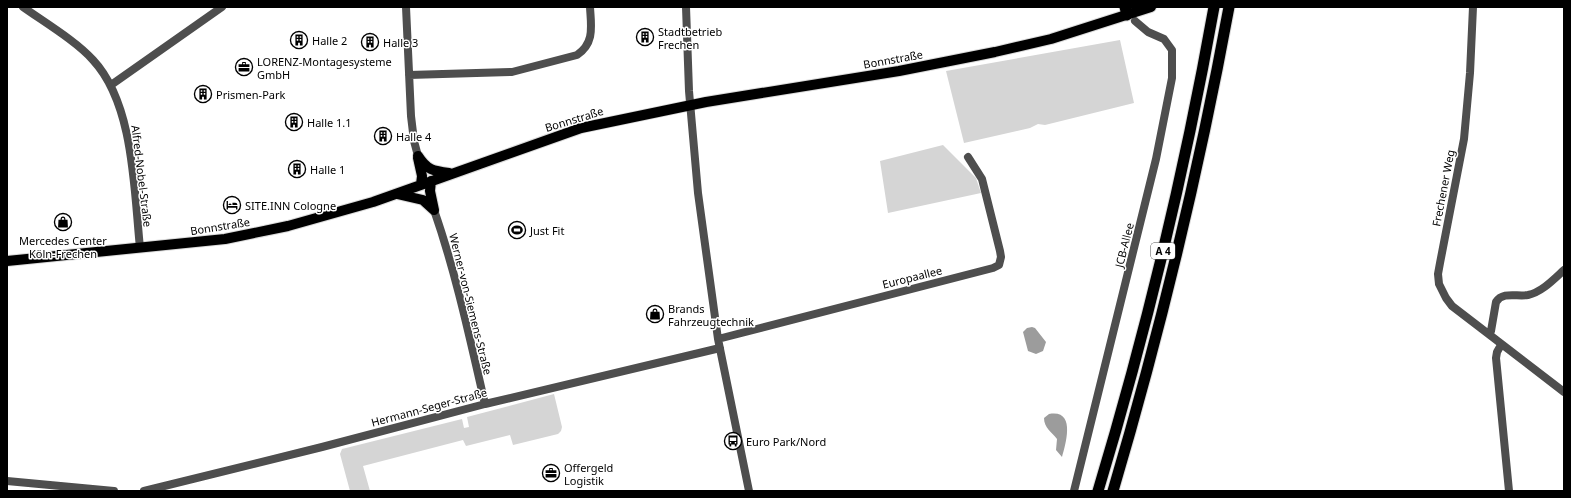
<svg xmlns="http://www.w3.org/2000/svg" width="1571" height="498" viewBox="0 0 1571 498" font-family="'Noto Sans',sans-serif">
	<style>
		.green { fill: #d5d5d5 }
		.water { fill: #9c9c9c }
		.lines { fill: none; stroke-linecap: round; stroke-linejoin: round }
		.major-casing { stroke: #dbdbdb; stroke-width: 12 }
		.highway-casing { stroke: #dbdbdb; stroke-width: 13 }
		.minor { stroke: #4e4e4e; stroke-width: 8 }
		.major { stroke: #000; stroke-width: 10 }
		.highway { stroke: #000; stroke-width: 11 }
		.labels { text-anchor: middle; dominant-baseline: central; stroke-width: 3; stroke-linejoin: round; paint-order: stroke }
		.shield { fill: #fff; stroke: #4c4c4c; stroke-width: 1 }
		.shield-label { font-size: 10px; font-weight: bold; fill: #000 }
		.poi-label { font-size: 11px; fill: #000; stroke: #fff; text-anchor: start }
		.street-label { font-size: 11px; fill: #000; stroke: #fff }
	</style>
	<rect width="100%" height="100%" fill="#fff"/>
	<path class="green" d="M1120 40 1134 103 1045 125 1038 124 1030 128 964 143 946 71Z
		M943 145 976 178 981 193 888 213 880 161Z
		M554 394 562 427 561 431 558 434 513 445 510 435 466 446 463 440 363 466 370 491H350L340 454 342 449 462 419 464 428 469 427 467 417Z"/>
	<path class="water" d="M1032 327 1035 328 1046 342 1043 351 1036 354 1028 351 1023 332 1027 328Z
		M1049 414C1076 409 1066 443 1062 457L1056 450 1057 439C1052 432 1044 428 1044 418Z"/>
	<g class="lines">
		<g class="major-casing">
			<path id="major" d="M418 156C427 170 433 171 449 173
				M418 158 422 176 421 184
				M431 181 430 191 434 210
				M397 194 423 200 434 210
				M7 261 225 239 288 226 373 202 581 128 706 102 899 71 995 52 1051 39 1151 7"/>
		</g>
		<g class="highway-casing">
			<path id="highway" d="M1125 7 1127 15
				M1098 491C1146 332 1185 170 1214 7
				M1113 491C1160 332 1199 170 1229 7"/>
		</g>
		<path class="minor" d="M23 7C44 22 76 41 93 60 134 104 134 190 140 248
			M406 7 411 116 414 141 418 156
			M686 7 689 91 698 193 718 339 749 491
			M1473 7 1470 73 1464 139 1440 263 1438 274 1439 284 1446 298 1452 306 1564 392
			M409 75 512 72 577 55C595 43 591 26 590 7
			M111 85 222 7
			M434 210C456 273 470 339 485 404
			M1489 334 1491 331 1496 302C1503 291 1517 297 1528 295 1542 292 1554 279 1564 270
			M718 339 993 268 999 265 1001 257 1000 251 982 179 968 157
			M1501 345 1497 352 1496 358 1509 491
			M7 481 114 491
			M144 491 322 447 485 404 720 348
			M1074 491 1156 159 1172 78V50L1164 39 1148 32 1135 21"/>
		<use href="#major" class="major"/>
		<use href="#highway" class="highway"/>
	</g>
	<defs>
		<g id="building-ring" transform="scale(0.9)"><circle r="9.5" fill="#fff" stroke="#000" stroke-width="1.5"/><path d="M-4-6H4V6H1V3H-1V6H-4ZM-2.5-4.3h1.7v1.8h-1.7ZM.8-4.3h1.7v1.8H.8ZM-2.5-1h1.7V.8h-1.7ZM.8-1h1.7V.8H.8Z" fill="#000"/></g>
		<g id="office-ring" transform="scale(0.9)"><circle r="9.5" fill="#fff" stroke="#000" stroke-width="1.5"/><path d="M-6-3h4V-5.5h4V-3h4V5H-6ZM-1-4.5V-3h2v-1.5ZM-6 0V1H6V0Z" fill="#000"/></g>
		<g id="hotel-ring" transform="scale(0.9)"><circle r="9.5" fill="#fff" stroke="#000" stroke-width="1.5"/><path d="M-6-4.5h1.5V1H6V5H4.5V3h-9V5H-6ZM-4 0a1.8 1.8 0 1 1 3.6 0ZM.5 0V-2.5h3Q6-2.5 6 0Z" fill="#000"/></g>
		<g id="shop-ring" transform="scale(0.9)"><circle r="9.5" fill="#fff" stroke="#000" stroke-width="1.5"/><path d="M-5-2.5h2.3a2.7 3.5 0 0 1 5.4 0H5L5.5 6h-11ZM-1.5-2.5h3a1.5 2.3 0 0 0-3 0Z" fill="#000"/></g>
		<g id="stadium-ring" transform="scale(0.9)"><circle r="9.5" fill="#fff" stroke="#000" stroke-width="1.5"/><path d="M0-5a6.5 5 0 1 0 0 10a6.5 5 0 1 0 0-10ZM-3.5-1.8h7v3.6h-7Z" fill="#000"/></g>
		<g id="bus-ring" transform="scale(0.9)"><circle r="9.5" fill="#fff" stroke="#000" stroke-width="1.5"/><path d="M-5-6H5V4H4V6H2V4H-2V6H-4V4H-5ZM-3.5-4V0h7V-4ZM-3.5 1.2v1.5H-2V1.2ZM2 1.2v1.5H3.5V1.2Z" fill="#000"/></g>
	</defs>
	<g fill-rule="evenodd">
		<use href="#building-ring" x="645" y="37"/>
		<use href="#building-ring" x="299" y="40"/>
		<use href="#building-ring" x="370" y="42"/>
		<use href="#office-ring" x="244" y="67"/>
		<use href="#building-ring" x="203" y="94"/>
		<use href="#building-ring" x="294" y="122"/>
		<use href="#building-ring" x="383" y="136"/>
		<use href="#building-ring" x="297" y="169"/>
		<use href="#hotel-ring" x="232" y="205"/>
		<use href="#shop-ring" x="63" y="222"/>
		<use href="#stadium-ring" x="517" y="230"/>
		<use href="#shop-ring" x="655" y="314"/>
		<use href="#bus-ring" x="733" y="441"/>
		<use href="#office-ring" x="551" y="473"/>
	</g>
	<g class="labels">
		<rect class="shield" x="1151" y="243" width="24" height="16" rx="3"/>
		<g class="shield-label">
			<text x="1163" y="251">A 4</text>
		</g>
		<g class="poi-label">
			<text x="658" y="31">Stadtbetrieb<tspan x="658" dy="13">Frechen</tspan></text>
			<text x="312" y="40">Halle 2</text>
			<text x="383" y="42">Halle 3</text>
			<text x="257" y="61">LORENZ-Montagesysteme<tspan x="257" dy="13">GmbH</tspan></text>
			<text x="216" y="94">Prismen-Park</text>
			<text x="307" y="122">Halle 1.1</text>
			<text x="396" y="136">Halle 4</text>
			<text x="310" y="169">Halle 1</text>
			<text x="245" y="205">SITE.INN Cologne</text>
			<text x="530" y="230">Just Fit</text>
			<text x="63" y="240" text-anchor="middle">Mercedes Center<tspan x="63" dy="13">Köln-Frechen</tspan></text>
			<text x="668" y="308">Brands<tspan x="668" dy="13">Fahrzeugtechnik</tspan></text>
			<text x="746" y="441">Euro Park/Nord</text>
			<text x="564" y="467">Offergeld<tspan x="564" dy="13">Logistik</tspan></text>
		</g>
		<g class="street-label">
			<text transform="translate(893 59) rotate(-10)">Bonnstraße</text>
			<text transform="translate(574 119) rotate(-17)">Bonnstraße</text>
			<text transform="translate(142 176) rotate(83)">Alfred-Nobel-Straße</text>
			<text transform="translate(1443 188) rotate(-79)">Frechener Weg</text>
			<text transform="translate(220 226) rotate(-9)">Bonnstraße</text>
			<text transform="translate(1124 245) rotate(-76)">JCB-Allee</text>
			<text transform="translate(912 277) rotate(-14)">Europaallee</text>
			<text transform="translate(471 304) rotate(76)">Werner-von-Siemens-Straße</text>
			<text transform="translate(429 407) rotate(-15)">Hermann-Seger-Straße</text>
		</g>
	</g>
	<rect width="1571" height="498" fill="none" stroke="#000000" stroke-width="16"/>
</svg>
